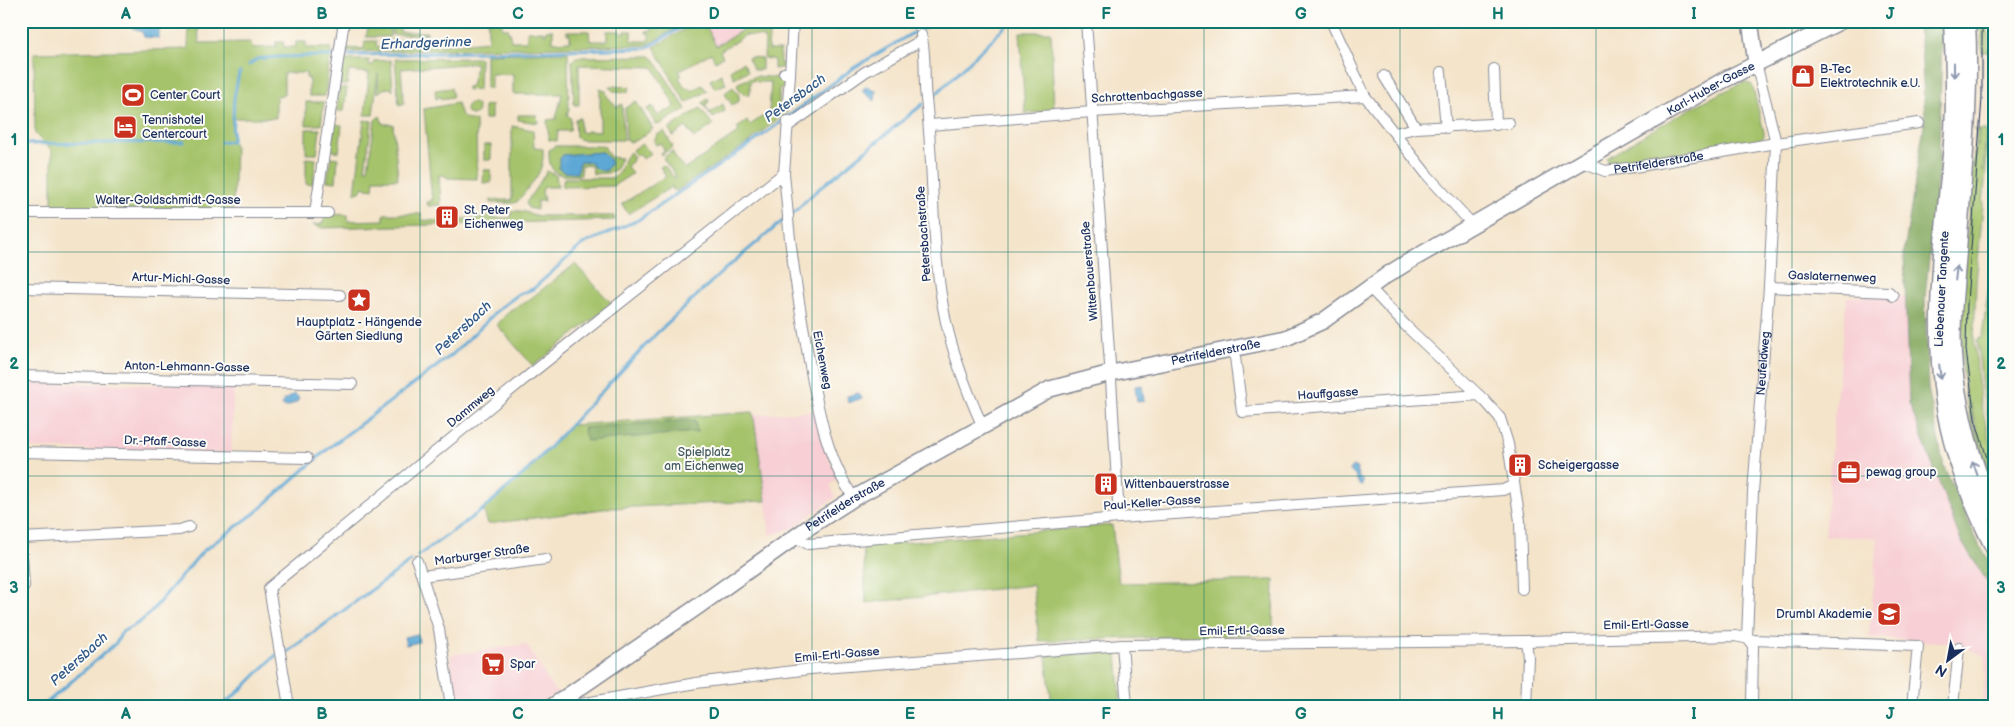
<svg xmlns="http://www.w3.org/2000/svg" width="2015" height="727" viewBox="0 0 2015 727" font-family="'Balsamiq Sans',sans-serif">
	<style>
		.built { fill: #f7cfd4 }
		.green { fill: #a5c36a; stroke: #607964; fill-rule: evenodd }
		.forest { fill: #84a95e; stroke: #506c5e }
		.water { fill: #5da8d5; stroke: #3c6c9a }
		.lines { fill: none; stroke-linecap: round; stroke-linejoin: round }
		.stream { stroke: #5da8d5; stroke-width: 3 }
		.street-casing { stroke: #888a94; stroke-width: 12 }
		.secondary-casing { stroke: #888a94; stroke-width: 18 }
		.primary-casing { stroke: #888a94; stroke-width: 19 }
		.street { stroke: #fff; stroke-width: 10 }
		.secondary { stroke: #fff; stroke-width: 15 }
		.primary { stroke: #fff; stroke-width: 16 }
		.tram { stroke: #1b2f5e; stroke-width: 1 }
		.oneway { stroke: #8d97ae }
		.grid { fill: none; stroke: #0f766e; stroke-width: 1; stroke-opacity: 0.55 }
		.labels { text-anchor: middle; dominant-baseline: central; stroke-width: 4; stroke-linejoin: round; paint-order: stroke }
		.poi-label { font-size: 12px; fill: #1b2f5e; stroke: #fdfcf7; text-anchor: start }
		.street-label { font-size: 12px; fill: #1b2f5e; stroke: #fdfcf7 }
		.park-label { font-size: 12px; fill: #445b62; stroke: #fdfcf7 }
		.water-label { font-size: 14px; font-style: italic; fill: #325988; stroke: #fdfcf7 }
		.neatline { fill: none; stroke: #0f766e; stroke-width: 2 }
		.grid-label { font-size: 16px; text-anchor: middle; font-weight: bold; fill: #0f766e }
	</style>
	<rect width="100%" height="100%" fill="#fdfcf7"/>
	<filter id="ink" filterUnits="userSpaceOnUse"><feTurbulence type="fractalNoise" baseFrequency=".02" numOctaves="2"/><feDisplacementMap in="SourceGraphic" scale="10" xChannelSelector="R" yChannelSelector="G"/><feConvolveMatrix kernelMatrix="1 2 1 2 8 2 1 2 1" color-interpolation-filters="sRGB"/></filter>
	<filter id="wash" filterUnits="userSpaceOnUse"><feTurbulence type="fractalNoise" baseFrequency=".0096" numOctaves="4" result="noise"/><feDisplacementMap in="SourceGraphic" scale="20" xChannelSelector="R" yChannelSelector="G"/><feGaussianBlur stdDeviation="1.12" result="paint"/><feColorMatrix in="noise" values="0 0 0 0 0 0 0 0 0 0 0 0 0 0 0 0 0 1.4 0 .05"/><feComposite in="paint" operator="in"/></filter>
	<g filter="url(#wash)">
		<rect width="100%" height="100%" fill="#f4e4ca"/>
		<path class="built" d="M704 21H749V26L715 46Z
			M1994 142V200L1989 199Z
			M1906 296 1909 403 1961 541 1994 592V706H1983L1986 656 1951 643 1869 637 1878 538 1825 536 1834 418 1847 297Z
			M21 382 234 386 231 453 21 448Z
			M815 411 823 444 831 464 839 477 830 485 836 497 791 529 770 535 754 415Z
			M526 644 554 690 558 692 535 706H456L450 655Z"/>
		<path class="green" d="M189 21H198L199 43 251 42 252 48 276 47V42H283L284 47H296V42H306V48H331L325 96H309V78H306V73H284V95L276 96V118H232V141L235 148 233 210 52 209V151L35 134 34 53 188 49Z
			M390 21V37H366L369 23 350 22Z
			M392 21H400V32H427V34L392 35Z
			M488 21H502V28H508V32H510L511 41H527V31H543V34H546V30H553V42L570 41V34H567V31H589L590 41H607V31H621V33H625V31H632V41H649V33H646V31H652V27H661V21H689L647 45 344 52 345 48 364 49 365 41H376L377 47 389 46 390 40H401L402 46H413V40H433L434 46 488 41Z
			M699 21H704L716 46 749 26V30L770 23 768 50H780V64L787 62 785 67 774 69V60L764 58 765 40 763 39V37L746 35 720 51 723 57 715 61 711 53 679 71 682 75 679 77 685 88 688 87 691 91 702 85 707 91 686 103 654 47Z
			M1980 21H1987L1989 52H1982Z
			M1020 32H1051L1054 112 1025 113Z
			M568 52 569 110 567 114 571 119 570 131H558L557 141 549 140 547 120 556 119 562 94H513V74H491V88H486V54Z
			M650 56 654 59 686 109 660 124 656 125 647 109 652 106 658 116 666 111H669L675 106 653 67 579 65V105H574L572 61 576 57Z
			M750 57 762 58V70H754L748 58Z
			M480 58 479 89 467 90V87L471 86 476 63 401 69 404 104 399 105 395 59Z
			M343 60H369V65H373L374 61 391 60 393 91 390 88 383 89 378 93V74L373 115H365L369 73 349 71 347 85H340Z
			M743 62 748 71 734 78 730 70Z
			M721 74 726 84 715 88 710 80Z
			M756 76 780 78V76L785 81V86L779 89V105L785 104 787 112 748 143 676 191 672 189 673 186 628 214 622 204 666 176 660 167 664 165 674 178 676 177 663 158 672 151 677 160 685 169 739 132 737 128 747 121 750 125 769 112 771 82H757L755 80 750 82V95L743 94 737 86 738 83Z
			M1745 82 1752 85 1764 132V136L1759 142 1610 168 1607 158C1652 130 1696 103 1745 82Z
			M610 86 630 87 628 92 613 91Z
			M733 87 739 95V101L732 105 725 94 726 92Z
			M339 88H347L344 111H337Z
			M451 88 453 97 441 99 440 96 436 99 435 90Z
			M600 89 606 91 607 96 617 107 622 104 624 140H581L576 137 575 119 580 118V131L584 133 586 131H600Z
			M708 99 709 102 705 105 710 113 723 104 725 111 713 118 703 104V102Z
			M636 101 653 129 637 140 629 142 626 140 625 108Z
			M306 102H324L321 125H306Z
			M466 109a6 6 0 1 1 12 0a6 6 0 1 1-12 0Z
			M457 103C460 115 463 120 476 121L477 179 447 178 446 176 439 175 441 205 428 206 427 202 432 201 424 109Z
			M491 105V119H484V106Z
			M700 108 713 125 694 138 686 127 673 136 669 129Z
			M518 115H537L538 123 518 120Z
			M380 116 383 124H393L398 179H374L373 189 363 187 360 192 355 193 364 120 372 121 365 169H368L375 120Z
			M334 124 342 125 339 152 331 150Z
			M512 126 533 130 534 148 543 149C545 173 531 184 517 202L513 203H491V200H512Z
			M306 129H320L317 154H306Z
			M1974 129 1979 130 1978 147 1979 130H1986L1983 172 1987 132V159L1976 284 1974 338 1980 400 1994 457V485L1978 435 1970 402 1974 427 1994 488V496C1981 461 1969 424 1964 386 1959 340 1963 295 1966 249 1969 210 1972 171 1976 132Z
			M664 131 673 147 661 155 660 153 665 150 660 143 656 145 654 141 657 135Z
			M642 144 651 153 643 159 640 154 636 156 632 150Z
			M484 145H491V160H484Z
			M555 146H604L610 157 621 158 615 170 607 173 593 174 592 166 581 165V175C558 177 548 175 549 150ZM602 152 591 162H580L578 166 559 160 563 155Z
			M630 152 634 158 632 159 633 161 627 166 632 174 613 186 562 187 564 178H613C623 171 621 159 630 152Z
			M331 157 338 158 336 182 327 181Z
			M306 158 316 159 313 184H306Z
			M484 170H491V183H483Z
			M547 171 556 175 558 187H544L542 192 544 201H537V210L528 208 526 203Z
			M488 211H491V218H511L512 211H521L539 216H614L615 220 322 228 313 225 322 224 327 214 348 215V221L384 220V214H421L422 220 441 221 442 214 443 219H451V212H455V219L487 218Z
			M575 264 612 304 533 366 497 325 510 310 526 302Z
			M1994 278V446L1982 390 1977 340 1982 335 1990 279Z
			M753 412 766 501 611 508 488 524 483 509 528 470 572 425Z
			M1112 525 1119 583 1274 580 1273 634 1039 641 1033 585 866 603 863 546Z
			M1117 652 1121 706H1052L1046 656Z"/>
		<path class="forest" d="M1917 21H1941L1942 32 1939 163 1925 298 1928 388 1944 467 1979 545 1994 567V592L1961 541 1909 403 1904 252 1925 118 1921 46Z
			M695 420 697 432 587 441 583 428Z"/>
		<path class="water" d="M137 21H159V38L144 37 142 32 131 27V24H134Z
			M866 86 876 91 875 101 862 91Z
			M602 152 610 160V165L605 171 596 169 590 162H580L577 173 564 172 559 169V160L563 155Z
			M1142 385 1144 401 1137 402 1135 386Z
			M859 393 862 398 848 403 847 396Z
			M295 394 299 398 297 402 287 407 282 406 284 400Z
			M1352 466 1357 468 1358 476 1363 481 1362 485 1359 484 1355 476 1350 471Z
			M418 634 419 642 406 645 404 637Z"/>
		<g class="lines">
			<path class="stream" d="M249 65 257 59 278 57 647 48 692 21
				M929 101 1011 21
				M221 142 232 141 234 98 239 73 240 72
				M21 144 184 142
				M790 216 815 192 923 104
				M418 556 482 510 528 470 657 333 724 270 785 219
				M287 652 411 561
				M43 706 116 643 122 632 140 622 150 613 203 551 255 513 330 447 453 354 500 308 519 294 533 289 583 244 638 220 755 141 855 67 911 34 940 21
				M222 706 244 687 276 655"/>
		</g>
	</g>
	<g filter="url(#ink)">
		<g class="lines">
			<g class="street-casing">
				<g id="street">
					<path d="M915 21 917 25"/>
					<path d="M1086 21 1111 379 1119 518"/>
					<path d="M1331 21 1365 96 1428 176 1473 225"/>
					<path d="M921 35C927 55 923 78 926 99 935 173 930 249 946 322 954 358 967 391 982 425"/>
					<path d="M1494 69 1496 125"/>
					<path d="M1441 72 1446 128"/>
					<path d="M784 73 790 74 793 21"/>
					<path d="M1384 76 1416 128"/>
					<path d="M788 103 790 74"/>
					<path d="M930 125 1092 112 1365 96"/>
					<path d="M788 126 865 72 922 40"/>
					<path d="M1395 133 1416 128 1509 123"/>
					<path id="s1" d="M1583 162 1605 171 1634 167 1776 143 1919 123"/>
					<path d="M21 213H328"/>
					<path d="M315 213 344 21"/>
					<path d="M788 216 784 173 788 121"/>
					<path d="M788 219C792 265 800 309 808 355 817 403 825 457 854 498"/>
					<path d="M1369 287 1406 326 1485 401 1500 418 1508 444 1520 521 1522 589"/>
					<path d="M1769 287 1889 292 1893 296"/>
					<path d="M21 288 340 295"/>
					<path d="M1234 349 1242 412 1479 395"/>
					<path d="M21 376 352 384"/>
					<path d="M21 452 307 458"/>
					<path d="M21 537 24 586"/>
					<path d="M794 537 808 544 1119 518 1503 490 1514 485"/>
					<path d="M21 538 179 530 189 527"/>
					<path d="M417 561 439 629 451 706"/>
					<path d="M422 576 546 559"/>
					<path d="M1122 645 1127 706"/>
					<path d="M289 706 269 588 528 376 784 173"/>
					<path d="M569 706 696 683 810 669 1122 645 1526 641 1735 636 1754 640 1918 646 1912 706"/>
					<path d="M1526 706 1528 657 1526 641"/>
					<path id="s2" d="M1752 706 1753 646 1747 637 1753 492 1769 287 1776 143 1756 63"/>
					<path d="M1953 706 1959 648"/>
				</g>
			</g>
			<g class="secondary-casing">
				<g id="secondary">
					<path d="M1750 21 1756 63"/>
					<path id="s3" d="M553 706 697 607 809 527 854 498 1050 389 1111 373 1286 338 1323 321 1387 275 1408 262 1722 81 1841 21"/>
				</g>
			</g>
			<g class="primary-casing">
				<path id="primary" d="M1952 21C1954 58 1955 94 1953 131 1946 221 1931 312 1944 402 1951 453 1971 502 1994 548
					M1967 21C1971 98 1963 175 1958 251 1955 290 1950 329 1954 368 1960 419 1973 466 1994 513"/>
			</g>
			<use href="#street" class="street"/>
			<use href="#secondary" class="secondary"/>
			<use href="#primary" class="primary"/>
			<path class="tram" d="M1982 21V98L1967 302 1966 350 1975 419 1994 481"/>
		</g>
		<defs><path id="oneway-shaft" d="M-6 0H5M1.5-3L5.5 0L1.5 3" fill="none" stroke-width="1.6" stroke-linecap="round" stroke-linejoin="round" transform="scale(1.25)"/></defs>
		<g class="oneway">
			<use href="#oneway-shaft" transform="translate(1954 70) rotate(90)"/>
			<use href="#oneway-shaft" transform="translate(1956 273) rotate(-84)"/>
			<use href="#oneway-shaft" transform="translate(1940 372) rotate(84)"/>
			<use href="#oneway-shaft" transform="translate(1975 468) rotate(-109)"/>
		</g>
	</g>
	<path class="grid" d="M224 21V706M420 21V706M616 21V706M812 21V706M1008 21V706M1204 21V706M1400 21V706M1596 21V706M1792 21V706M21 252H1994M21 476H1994"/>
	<defs>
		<g id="shop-square" transform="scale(1.25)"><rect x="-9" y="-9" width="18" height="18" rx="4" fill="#c8321e" stroke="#fdfcf7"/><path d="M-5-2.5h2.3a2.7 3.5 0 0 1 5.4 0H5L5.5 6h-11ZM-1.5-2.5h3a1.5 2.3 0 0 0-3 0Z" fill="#fff"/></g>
		<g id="stadium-square" transform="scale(1.25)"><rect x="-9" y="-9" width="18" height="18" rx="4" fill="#c8321e" stroke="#fdfcf7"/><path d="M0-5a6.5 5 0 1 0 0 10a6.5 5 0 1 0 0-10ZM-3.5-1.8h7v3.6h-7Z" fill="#fff"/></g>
		<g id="hotel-square" transform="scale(1.25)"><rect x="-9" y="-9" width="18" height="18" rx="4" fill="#c8321e" stroke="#fdfcf7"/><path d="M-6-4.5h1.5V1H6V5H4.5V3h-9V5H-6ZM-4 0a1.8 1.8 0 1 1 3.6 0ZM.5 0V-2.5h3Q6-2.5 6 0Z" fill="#fff"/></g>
		<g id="building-square" transform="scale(1.25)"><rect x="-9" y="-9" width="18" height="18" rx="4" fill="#c8321e" stroke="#fdfcf7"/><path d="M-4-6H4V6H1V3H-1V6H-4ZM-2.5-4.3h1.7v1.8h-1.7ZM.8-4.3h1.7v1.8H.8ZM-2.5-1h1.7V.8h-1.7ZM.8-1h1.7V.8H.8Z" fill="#fff"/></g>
		<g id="sight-square" transform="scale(1.25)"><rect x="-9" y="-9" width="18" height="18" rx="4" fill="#c8321e" stroke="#fdfcf7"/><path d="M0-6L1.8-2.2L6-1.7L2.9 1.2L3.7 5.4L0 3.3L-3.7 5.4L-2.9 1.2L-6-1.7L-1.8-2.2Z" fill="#fff"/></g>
		<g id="office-square" transform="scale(1.25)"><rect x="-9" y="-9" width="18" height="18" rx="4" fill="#c8321e" stroke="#fdfcf7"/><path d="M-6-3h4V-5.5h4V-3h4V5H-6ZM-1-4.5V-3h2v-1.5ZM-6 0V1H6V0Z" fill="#fff"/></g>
		<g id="school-square" transform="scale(1.25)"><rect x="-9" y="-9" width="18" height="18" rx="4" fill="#c8321e" stroke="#fdfcf7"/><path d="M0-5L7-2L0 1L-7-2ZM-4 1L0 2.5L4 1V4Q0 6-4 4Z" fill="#fff"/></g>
		<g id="supermarket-square" transform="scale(1.25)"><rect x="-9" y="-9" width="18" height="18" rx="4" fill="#c8321e" stroke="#fdfcf7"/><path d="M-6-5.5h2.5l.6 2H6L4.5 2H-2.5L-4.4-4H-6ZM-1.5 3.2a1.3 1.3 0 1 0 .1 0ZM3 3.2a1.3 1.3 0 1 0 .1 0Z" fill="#fff"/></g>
	</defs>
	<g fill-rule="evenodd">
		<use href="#shop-square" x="1803" y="76"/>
		<use href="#stadium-square" x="133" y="95"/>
		<use href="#hotel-square" x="125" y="127"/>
		<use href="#building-square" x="447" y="217"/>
		<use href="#sight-square" x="359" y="300"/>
		<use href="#building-square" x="1520" y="465"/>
		<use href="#office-square" x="1849" y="472"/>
		<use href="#building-square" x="1106" y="484"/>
		<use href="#school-square" x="1889" y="614"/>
		<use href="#supermarket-square" x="493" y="664"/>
	</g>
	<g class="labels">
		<g class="poi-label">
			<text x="1820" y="69">B-Tec<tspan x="1820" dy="14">Elektrotechnik e.U.</tspan></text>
			<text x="150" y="95">Center Court</text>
			<text x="142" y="120">Tennishotel<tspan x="142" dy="14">Centercourt</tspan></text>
			<text x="464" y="210">St. Peter<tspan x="464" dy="14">Eichenweg</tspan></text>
			<text x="359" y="322" text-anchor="middle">Hauptplatz - Hängende<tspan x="359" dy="14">Gärten Siedlung</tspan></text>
			<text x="1538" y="465">Scheigergasse</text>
			<text x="1866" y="472">pewag group</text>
			<text x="1124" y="484">Wittenbauerstrasse</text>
			<text x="1872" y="614" text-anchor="end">Drumbl Akademie</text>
			<text x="510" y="664">Spar</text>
		</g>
		<g class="street-label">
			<text stroke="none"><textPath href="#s3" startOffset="1325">Karl-Huber-Gasse</textPath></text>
			<text transform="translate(1147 96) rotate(-3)">Schrottenbachgasse</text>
			<text stroke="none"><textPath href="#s1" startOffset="78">Petrifelderstraße</textPath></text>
			<text x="168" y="200">Walter-Goldschmidt-Gasse</text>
			<text transform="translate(924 234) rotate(-94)">Petersbachstraße</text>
			<text transform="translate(1090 271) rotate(-95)">Wittenbauerstraße</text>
			<text transform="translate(1832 277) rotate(2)">Gaslaternenweg</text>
			<text transform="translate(181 279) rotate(2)">Artur-Michl-Gasse</text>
			<text transform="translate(1942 289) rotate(-87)">Liebenauer Tangente</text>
			<text stroke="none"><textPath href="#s3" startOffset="760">Petrifelderstraße</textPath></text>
			<text transform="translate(822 360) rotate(79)">Eichenweg</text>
			<text stroke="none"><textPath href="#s2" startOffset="345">Neufeldweg</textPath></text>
			<text transform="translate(187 367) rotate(1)">Anton-Lehmann-Gasse</text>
			<text transform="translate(1328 394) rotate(-4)">Hauffgasse</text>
			<text transform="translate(471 407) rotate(-40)">Dammweg</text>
			<text transform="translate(165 442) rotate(2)">Dr.-Pfaff-Gasse</text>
			<text transform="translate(1152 503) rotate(-4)">Paul-Keller-Gasse</text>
			<text stroke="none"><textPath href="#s3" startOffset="355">Petrifelderstraße</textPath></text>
			<text transform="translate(482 555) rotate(-8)">Marburger Straße</text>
			<text transform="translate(1646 625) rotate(-1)">Emil-Ertl-Gasse</text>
			<text transform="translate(1242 631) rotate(-1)">Emil-Ertl-Gasse</text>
			<text transform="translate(837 655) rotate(-5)">Emil-Ertl-Gasse</text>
		</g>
		<g class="park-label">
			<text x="704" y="452">Spielplatz<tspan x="704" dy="14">am Eichenweg</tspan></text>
		</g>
		<g class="water-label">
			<text transform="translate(426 43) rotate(-2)">Erhardgerinne</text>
			<text transform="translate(795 98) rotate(-36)">Petersbach</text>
			<text transform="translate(463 328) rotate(-43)">Petersbach</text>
			<text transform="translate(79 659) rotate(-42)">Petersbach</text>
		</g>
	</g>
	<rect width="2015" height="727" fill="none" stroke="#fdfcf7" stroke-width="55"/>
	<g transform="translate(1948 660) rotate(212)" stroke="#fdfcf7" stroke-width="4" paint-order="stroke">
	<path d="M0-4L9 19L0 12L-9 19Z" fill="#1b2f5e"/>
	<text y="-8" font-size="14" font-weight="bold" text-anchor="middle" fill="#1b2f5e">N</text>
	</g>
	<rect x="28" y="28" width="1960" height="672" class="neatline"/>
	<g class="grid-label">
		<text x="126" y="19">A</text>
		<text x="322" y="19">B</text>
		<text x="518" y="19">C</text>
		<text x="714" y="19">D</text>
		<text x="910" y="19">E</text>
		<text x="1106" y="19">F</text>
		<text x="1301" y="19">G</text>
		<text x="1498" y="19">H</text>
		<text x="1694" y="19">I</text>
		<text x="1890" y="19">J</text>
		<text x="14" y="145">1</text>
		<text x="2001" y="145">1</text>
		<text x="14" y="369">2</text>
		<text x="2001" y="369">2</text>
		<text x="14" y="593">3</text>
		<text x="2001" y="593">3</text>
		<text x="126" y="719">A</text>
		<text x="322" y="719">B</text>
		<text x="518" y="719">C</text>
		<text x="714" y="719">D</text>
		<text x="910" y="719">E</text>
		<text x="1106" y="719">F</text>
		<text x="1301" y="719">G</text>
		<text x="1498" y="719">H</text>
		<text x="1694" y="719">I</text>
		<text x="1890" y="719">J</text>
	</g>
</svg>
